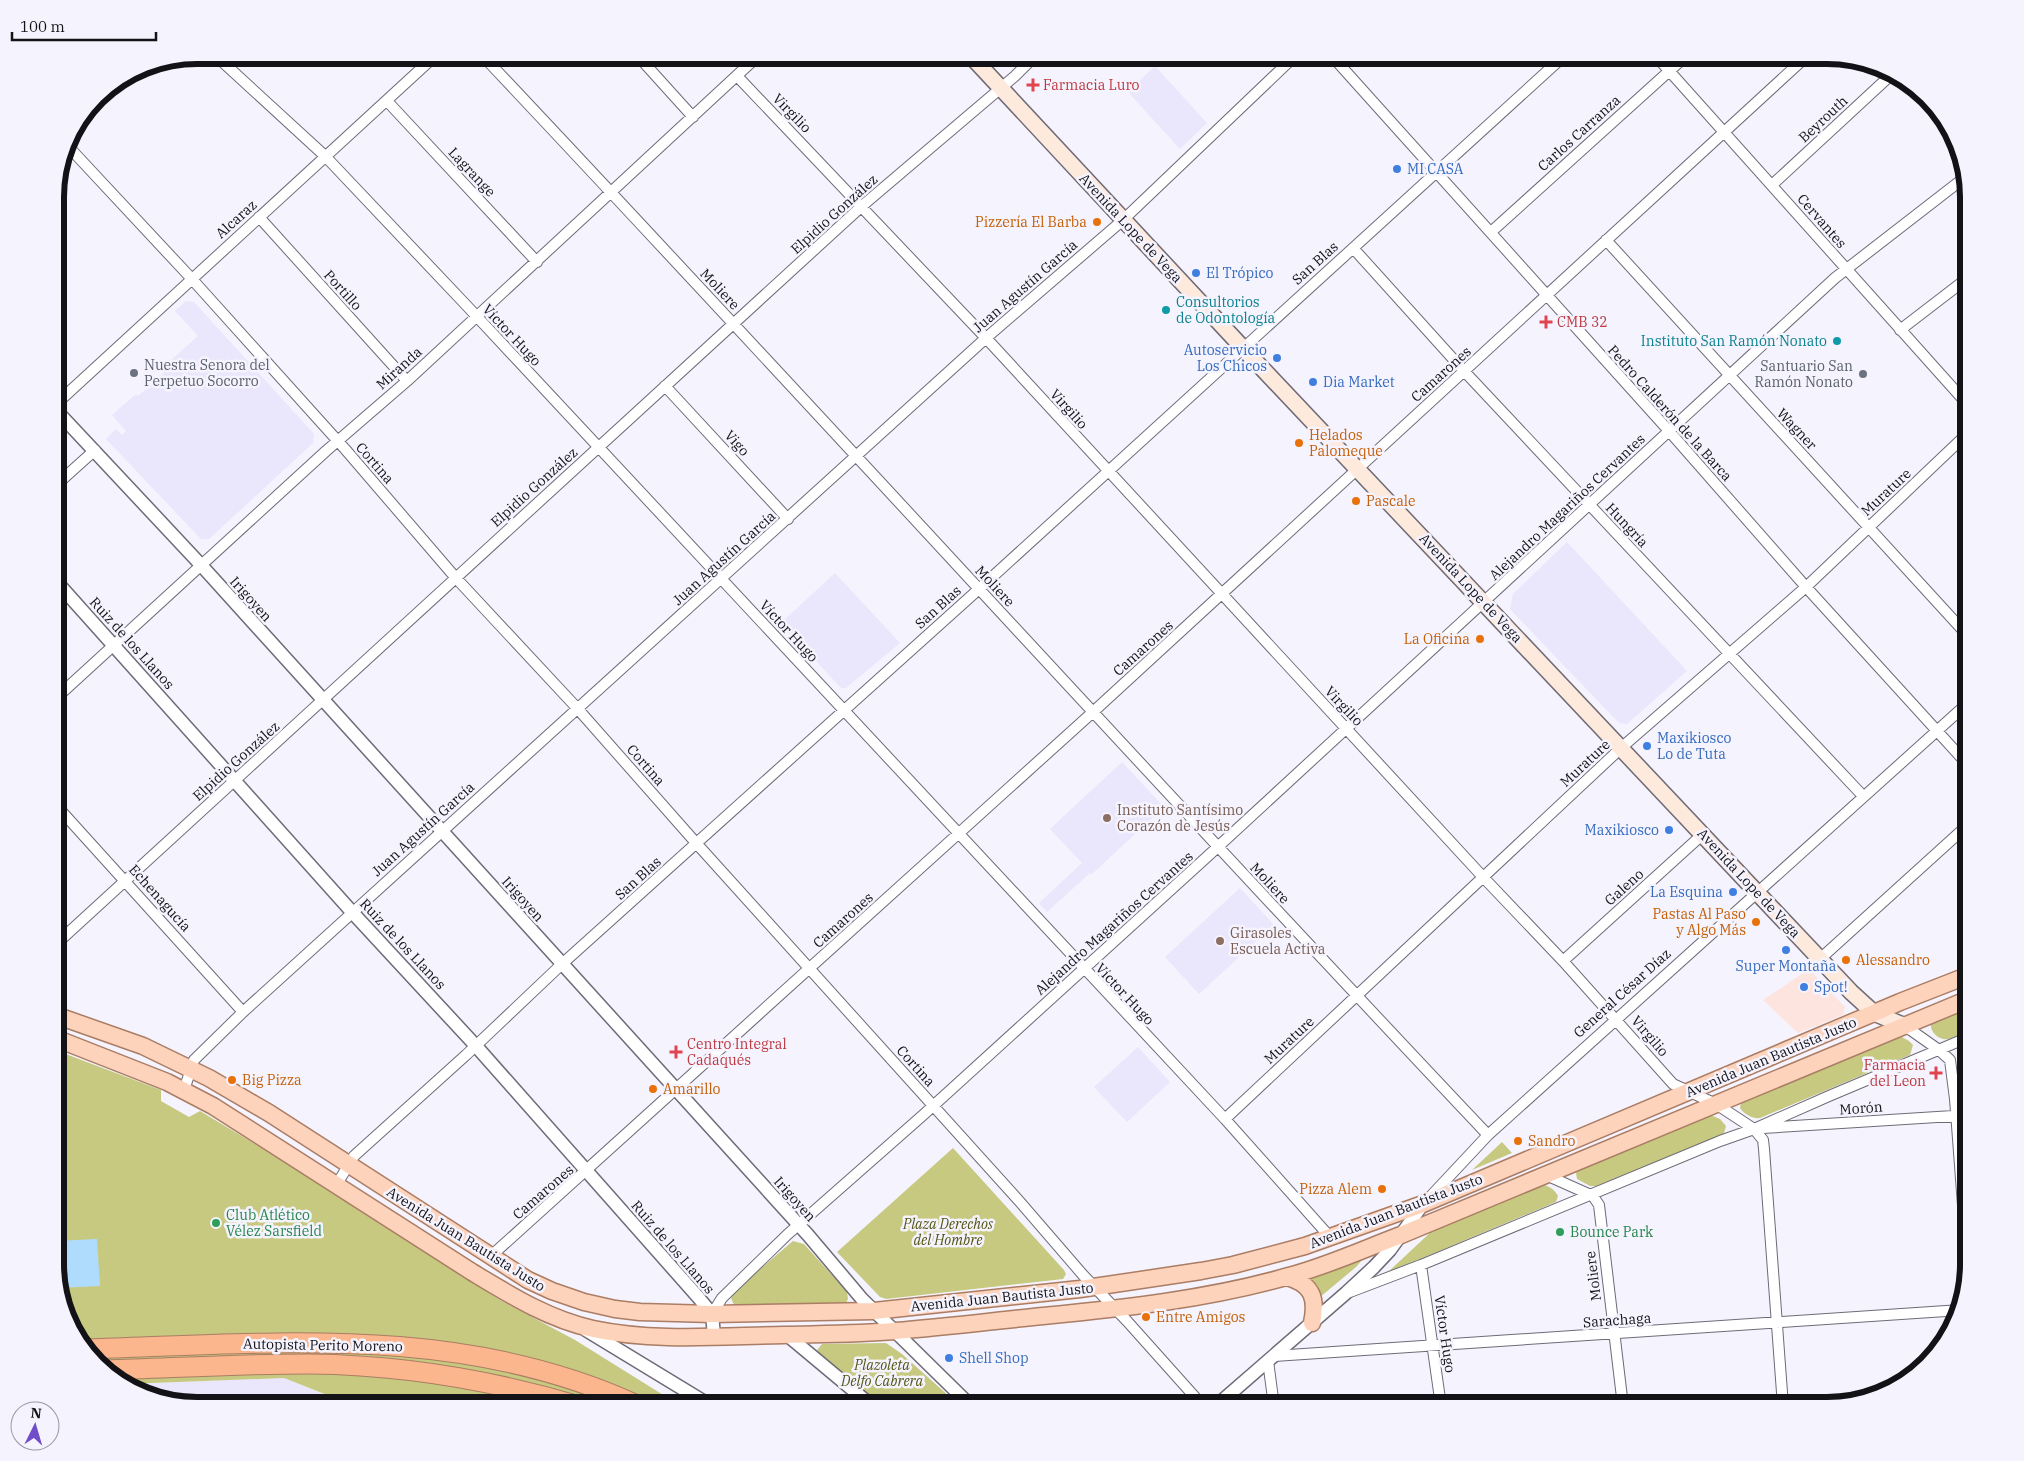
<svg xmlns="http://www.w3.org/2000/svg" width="2024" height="1461" viewBox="0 0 2024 1461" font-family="'IBM Plex Serif',serif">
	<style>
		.commercial { fill: #fee4de }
		.built { fill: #eae6fb }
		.green { fill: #c6c97f }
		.water { fill: #afdbfd }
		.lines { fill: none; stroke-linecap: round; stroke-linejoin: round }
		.minor-casing { stroke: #6e6b77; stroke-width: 12 }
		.tertiary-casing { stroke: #6e6b77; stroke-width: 15 }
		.secondary-casing { stroke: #6e6b77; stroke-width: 18 }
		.primary-casing { stroke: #aa7d64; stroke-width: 19 }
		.motorway-casing { stroke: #aa7d64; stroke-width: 21 }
		.minor { stroke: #fff; stroke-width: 10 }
		.tertiary { stroke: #fff; stroke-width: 12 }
		.secondary { stroke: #fee9dd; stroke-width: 15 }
		.primary { stroke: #fdd3bb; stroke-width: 16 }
		.motorway { stroke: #fbb68d; stroke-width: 19 }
		.health-dot { fill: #e0444e; stroke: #f5f3fe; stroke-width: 2 }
		.shop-dot { fill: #3f7fe0; stroke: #f5f3fe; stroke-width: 2 }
		.food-dot { fill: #e8710a; stroke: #f5f3fe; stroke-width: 2 }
		.culture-dot { fill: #0f9aa8; stroke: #f5f3fe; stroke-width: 2 }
		.worship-dot { fill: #6b7280; stroke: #f5f3fe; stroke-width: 2 }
		.education-dot { fill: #8d6e63; stroke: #f5f3fe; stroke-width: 2 }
		.leisure-dot { fill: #2e9e5b; stroke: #f5f3fe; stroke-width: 2 }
		.labels { text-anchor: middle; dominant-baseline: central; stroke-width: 5; stroke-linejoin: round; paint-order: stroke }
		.health-label { font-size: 14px; fill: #be3a42; stroke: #f5f3fe; text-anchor: start }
		.street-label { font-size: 14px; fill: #131217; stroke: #f5f3fe }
		.shop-label { font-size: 14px; fill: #366cbe; stroke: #f5f3fe; text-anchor: start }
		.food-label { font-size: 14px; fill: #c56008; stroke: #f5f3fe; text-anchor: start }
		.culture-label { font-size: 14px; fill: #0d838f; stroke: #f5f3fe; text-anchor: start }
		.worship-label { font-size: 14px; fill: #5b616d; stroke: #f5f3fe; text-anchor: start }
		.education-label { font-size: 14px; fill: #785e54; stroke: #f5f3fe; text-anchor: start }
		.leisure-label { font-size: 14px; fill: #27864d; stroke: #f5f3fe; text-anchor: start }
		.park-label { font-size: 14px; font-style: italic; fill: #545515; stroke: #f5f3fe }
		.rim { fill: none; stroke: #131217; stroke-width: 6 }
	</style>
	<rect width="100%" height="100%" fill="#f5f3fe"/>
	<path class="commercial" d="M1809 969 1845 1007 1843 1015 1798 1033 1763 1000Z"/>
	<path class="built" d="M1155 66 1207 123 1180 149 1128 92Z
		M186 301 194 302 314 434 313 443 209 539H201L106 439 116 429 122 435 126 431 112 415 136 394 138 396 154 382 171 366 168 363 198 336 175 311Z
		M1567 542 1687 671 1627 724 1619 723 1510 609 1513 594Z
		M835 573 900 643 846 688H841L781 623Z
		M1122 762 1164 807 1092 874 1090 873 1047 912 1039 903 1082 863 1050 829Z
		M1240 888 1274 925 1199 994 1165 957Z
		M1138 1047 1170 1082 1127 1122 1094 1087Z
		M284 1378 353 1406H197L152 1399 125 1384Z"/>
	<path class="green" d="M1969 1005V1030C1963 1033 1956 1037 1949 1039 1939 1041 1929 1032 1931 1022Z
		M1900 1036 1909 1041 1913 1045 1910 1055 1760 1118C1752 1119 1744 1114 1740 1108L1741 1102Z
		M55 1050 161 1090V1101L189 1117 200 1111 267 1151 500 1300 575 1340 681 1406H355L284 1378 125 1384 111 1377 70 1327 55 1273Z
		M1708 1114 1720 1119 1726 1126 1724 1133 1720 1136 1596 1186H1590L1577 1179 1576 1173 1578 1168Z
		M1502 1142 1512 1153 1472 1170Z
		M953 1148 1064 1270 1066 1274 1063 1279 886 1299 880 1297 837 1252Z
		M1539 1184C1547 1185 1554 1188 1558 1196L1556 1202 1387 1273 1433 1230Z
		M793 1241 804 1244 847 1292 848 1299 846 1303 734 1305 731 1298 733 1292Z
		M1363 1259 1356 1267 1319 1298 1308 1279Z
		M886 1343 902 1354 960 1406H881L820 1356 817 1350 822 1344Z"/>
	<path class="water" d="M97 1239 100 1286 59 1288 55 1273V1241Z"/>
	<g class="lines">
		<g class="minor-casing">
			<path id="minor" d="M215 55 325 156 467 306 1225 1119 1330 1237
				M482 55C820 413 1150 778 1488 1135
				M637 55 693 117
				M1331 55 1669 431 1806 587 1969 766
				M1655 55 1969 406
				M737 76 986 338 1483 877 1563 961 1673 1084 1716 1104 1754 1129 1763 1140 1764 1149 1783 1406
				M387 101 537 262
				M66 144 191 278 345 449 455 577 577 708 697 844 1020 1202 1083 1275 1127 1321 1203 1406
				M1772 185 1893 73
				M259 217 407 381
				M1491 232 1687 55
				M1606 240 1969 637
				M1353 248 1464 371 1863 796
				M1900 330 1969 277
				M665 386 788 519
				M55 405 436 55
				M55 486 95 450
				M55 699 326 451 407 381 759 55
				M55 804 243 1012
				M55 945 862 206 1015 76 1036 55
				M1820 959 1969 824
				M1563 961 1703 834
				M1905 1026 1939 1050 1950 1060 1955 1099 1968 1272
				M184 1090 194 1060 243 1012 986 338 1123 220 1296 55
				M1225 1119 1621 748 1806 587 1969 432
				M1763 1128 1969 1115
				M1546 1175 1593 1196 1599 1205 1623 1406
				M337 1184 354 1156 466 1055 562 964 979 589 1565 55
				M1429 1198 1488 1135 1969 702
				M491 1256 1093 712 1808 55
				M1421 1265 1441 1406
				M1350 1292 1421 1265 1720 1141 1754 1129 1829 1096 1969 1037
				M712 1314 722 1298 788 1234 922 1116 1209 855 1835 278 1964 178
				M1274 1356 1961 1310
				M1268 1361 1274 1406"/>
		</g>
		<g class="tertiary-casing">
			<path id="tertiary" d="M95 99 102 93
				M55 409 201 565 808 1235 862 1299 971 1406
				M55 580 352 912 476 1046 698 1297 712 1314 714 1336
				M586 1330 711 1406
				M787 1335 872 1406
				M1216 1406 1346 1293 1374 1267 1390 1250 1423 1204"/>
		</g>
		<g class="secondary-casing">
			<path id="secondary" d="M970 55 1242 347 1851 992 1874 1013 1905 1026"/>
		</g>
		<g class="primary-casing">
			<path id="primary" d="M55 1015 143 1046 209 1078 269 1113 528 1280 552 1291 584 1302 615 1309 640 1312 712 1314 874 1311 1080 1289 1201 1271 1233 1265 1305 1246 1423 1204 1900 1002 1969 975
				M55 1038 167 1082 213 1106 472 1272C510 1295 548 1319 593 1329 655 1342 721 1336 784 1335 821 1334 858 1334 895 1331 944 1327 993 1321 1043 1316 1125 1308 1209 1299 1289 1276 1327 1266 1364 1249 1401 1235L1969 999
				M1287 1277C1313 1284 1317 1299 1312 1323"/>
		</g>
		<g class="motorway-casing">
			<path id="motorway" d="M88 1349C275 1343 464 1324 639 1406
				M105 1370C173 1368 242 1364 310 1364 400 1365 492 1380 579 1406"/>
		</g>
		<use href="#minor" class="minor"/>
		<use href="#tertiary" class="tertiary"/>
		<use href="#secondary" class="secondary"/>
		<use href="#primary" class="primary"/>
		<use href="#motorway" class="motorway"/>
	</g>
	<g class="health-dot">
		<path d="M1030.5 77.5h5v5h5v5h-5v5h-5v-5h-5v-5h5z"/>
		<path d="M1543.5 314.5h5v5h5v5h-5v5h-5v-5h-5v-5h5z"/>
		<path d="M673.5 1044.5h5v5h5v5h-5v5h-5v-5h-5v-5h5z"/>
		<path d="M1933.5 1065.5h5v5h5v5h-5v5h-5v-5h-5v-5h5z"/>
	</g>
	<g class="shop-dot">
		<circle cx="1397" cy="169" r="5"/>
		<circle cx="1196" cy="273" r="5"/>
		<circle cx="1277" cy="358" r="5"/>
		<circle cx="1313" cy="382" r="5"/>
		<circle cx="1647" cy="746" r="5"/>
		<circle cx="1669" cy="830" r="5"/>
		<circle cx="1733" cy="892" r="5"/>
		<circle cx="1786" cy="950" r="5"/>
		<circle cx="1804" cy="987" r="5"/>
		<circle cx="949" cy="1358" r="5"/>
	</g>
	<g class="food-dot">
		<circle cx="1097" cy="222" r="5"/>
		<circle cx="1299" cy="443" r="5"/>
		<circle cx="1356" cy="501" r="5"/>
		<circle cx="1480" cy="639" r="5"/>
		<circle cx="1756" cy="922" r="5"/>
		<circle cx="1846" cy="960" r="5"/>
		<circle cx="232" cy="1080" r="5"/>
		<circle cx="653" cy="1089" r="5"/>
		<circle cx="1518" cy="1141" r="5"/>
		<circle cx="1382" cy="1189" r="5"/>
		<circle cx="1146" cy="1317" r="5"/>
	</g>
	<g class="culture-dot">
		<circle cx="1166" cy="310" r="5"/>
		<circle cx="1837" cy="341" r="5"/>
	</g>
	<g class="worship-dot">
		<circle cx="134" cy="373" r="5"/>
		<circle cx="1863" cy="374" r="5"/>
	</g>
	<g class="education-dot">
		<circle cx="1107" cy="818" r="5"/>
		<circle cx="1220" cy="941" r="5"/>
	</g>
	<g class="leisure-dot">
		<circle cx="216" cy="1223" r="5"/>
		<circle cx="1560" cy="1232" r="5"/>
	</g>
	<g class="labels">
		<g class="health-label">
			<text x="1043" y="85">Farmacia Luro</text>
			<text x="1557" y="322">CMB 32</text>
			<text x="687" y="1044">Centro Integral<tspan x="687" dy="16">Cadaqués</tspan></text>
			<text x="1926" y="1065" text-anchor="end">Farmacia<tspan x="1926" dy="16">del Leon</tspan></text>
		</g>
		<g class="street-label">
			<text transform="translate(792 113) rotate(46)">Virgilio</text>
			<text transform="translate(1823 119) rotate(-43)">Beyrouth</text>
			<text transform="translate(1579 133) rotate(-42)">Carlos Carranza</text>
			<text transform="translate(472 172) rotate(47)">Lagrange</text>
			<text transform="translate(834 214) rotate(-42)">Elpidio González</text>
			<text transform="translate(236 219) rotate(-42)">Alcaraz</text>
			<text transform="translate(1822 221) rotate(49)">Cervantes</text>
			<text transform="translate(1131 228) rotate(47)">Avenida Lope de Vega</text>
			<text transform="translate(1315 263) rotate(-42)">San Blas</text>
			<text transform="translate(1025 286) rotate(-41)">Juan Agustín García</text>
			<text transform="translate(720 289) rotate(47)">Moliere</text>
			<text transform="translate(343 290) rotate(48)">Portillo</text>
			<text transform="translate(512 335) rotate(47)">Víctor Hugo</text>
			<text transform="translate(399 368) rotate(-42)">Miranda</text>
			<text transform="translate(1441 374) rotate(-42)">Camarones</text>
			<text transform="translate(1069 409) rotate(48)">Virgilio</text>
			<text transform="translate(1670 413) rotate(48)">Pedro Calderón de la Barca</text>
			<text transform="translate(1797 429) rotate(47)">Wagner</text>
			<text transform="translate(737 443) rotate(48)">Vigo</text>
			<text transform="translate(375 463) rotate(49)">Cortina</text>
			<text transform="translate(534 487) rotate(-42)">Elpidio González</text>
			<text transform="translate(1886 492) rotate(-43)">Murature</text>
			<text transform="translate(1567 507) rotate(-43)">Alejandro Magariños Cervantes</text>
			<text transform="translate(1627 525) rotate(47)">Hungría</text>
			<text transform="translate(724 558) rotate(-42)">Juan Agustín García</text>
			<text transform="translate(995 586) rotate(47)">Moliere</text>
			<text transform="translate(1471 588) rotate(47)">Avenida Lope de Vega</text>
			<text transform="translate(251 599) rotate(48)">Irigoyen</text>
			<text transform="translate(938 607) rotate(-42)">San Blas</text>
			<text transform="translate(789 631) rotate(47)">Víctor Hugo</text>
			<text transform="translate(132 643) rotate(48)">Ruiz de los Llanos</text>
			<text transform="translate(1143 648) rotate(-42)">Camarones</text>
			<text transform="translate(1344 706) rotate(47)">Virgilio</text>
			<text transform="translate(236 761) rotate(-42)">Elpidio González</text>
			<text transform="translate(1585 763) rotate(-43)">Murature</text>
			<text transform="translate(646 765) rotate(49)">Cortina</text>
			<text transform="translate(423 829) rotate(-42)">Juan Agustín García</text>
			<text transform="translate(638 878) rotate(-42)">San Blas</text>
			<text transform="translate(1270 883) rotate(47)">Moliere</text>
			<text transform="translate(1749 883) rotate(47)">Avenida Lope de Vega</text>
			<text transform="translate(1624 887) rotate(-42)">Galeno</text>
			<text transform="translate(160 898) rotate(48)">Echenagucía</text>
			<text transform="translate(523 899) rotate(48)">Irigoyen</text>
			<text transform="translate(843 920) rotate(-42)">Camarones</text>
			<text transform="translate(1114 923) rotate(-42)">Alejandro Magariños Cervantes</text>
			<text transform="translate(403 944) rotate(47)">Ruiz de los Llanos</text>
			<text transform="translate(1622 993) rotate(-42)">General César Díaz</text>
			<text transform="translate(1125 994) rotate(47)">Víctor Hugo</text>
			<text transform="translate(1650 1036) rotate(49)">Virgilio</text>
			<text transform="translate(1289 1040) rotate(-43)">Murature</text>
			<text transform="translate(1771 1057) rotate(-23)">Avenida Juan Bautista Justo</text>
			<text transform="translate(916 1066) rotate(48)">Cortina</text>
			<text transform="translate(1861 1108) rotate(-4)">Morón</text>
			<text transform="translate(543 1192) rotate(-41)">Camarones</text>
			<text transform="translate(795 1199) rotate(48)">Irigoyen</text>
			<text transform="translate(1396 1211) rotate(-21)">Avenida Juan Bautista Justo</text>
			<text transform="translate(466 1239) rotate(32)">Avenida Juan Bautista Justo</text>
			<text transform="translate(673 1247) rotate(49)">Ruiz de los Llanos</text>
			<text transform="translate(1593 1276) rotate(-97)">Moliere</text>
			<text transform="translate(1002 1297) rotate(-6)">Avenida Juan Bautista Justo</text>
			<text transform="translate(1617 1320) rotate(-4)">Sarachaga</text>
			<text transform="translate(1445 1334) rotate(82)">Víctor Hugo</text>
			<text transform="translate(323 1345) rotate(1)">Autopista Perito Moreno</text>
		</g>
		<g class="shop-label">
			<text x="1407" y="169">MI CASA</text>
			<text x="1206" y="273">El Trópico</text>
			<text x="1267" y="350" text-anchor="end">Autoservicio<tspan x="1267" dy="16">Los Chicos</tspan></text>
			<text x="1323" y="382">Dia Market</text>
			<text x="1657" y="738">Maxikiosco<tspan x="1657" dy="16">Lo de Tuta</tspan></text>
			<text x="1659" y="830" text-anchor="end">Maxikiosco</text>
			<text x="1723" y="892" text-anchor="end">La Esquina</text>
			<text x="1786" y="966" text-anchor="middle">Super Montaña</text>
			<text x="1814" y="987">Spot!</text>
			<text x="959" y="1358">Shell Shop</text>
		</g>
		<g class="food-label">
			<text x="1087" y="222" text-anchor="end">Pizzería El Barba</text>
			<text x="1309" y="435">Helados<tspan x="1309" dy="16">Palomeque</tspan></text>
			<text x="1366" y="501">Pascale</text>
			<text x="1470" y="639" text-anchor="end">La Oficina</text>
			<text x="1746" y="914" text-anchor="end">Pastas Al Paso<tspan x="1746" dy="16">y Algo Más</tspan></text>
			<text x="1856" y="960">Alessandro</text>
			<text x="242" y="1080">Big Pizza</text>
			<text x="663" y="1089">Amarillo</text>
			<text x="1528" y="1141">Sandro</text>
			<text x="1372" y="1189" text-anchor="end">Pizza Alem</text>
			<text x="1156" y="1317">Entre Amigos</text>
		</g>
		<g class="culture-label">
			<text x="1176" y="302">Consultorios<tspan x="1176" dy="16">de Odontología</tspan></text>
			<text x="1827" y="341" text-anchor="end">Instituto San Ramón Nonato</text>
		</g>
		<g class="worship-label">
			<text x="144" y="365">Nuestra Senora del<tspan x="144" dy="16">Perpetuo Socorro</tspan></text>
			<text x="1853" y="366" text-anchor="end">Santuario San<tspan x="1853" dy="16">Ramón Nonato</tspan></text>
		</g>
		<g class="education-label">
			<text x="1117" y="810">Instituto Santísimo<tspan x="1117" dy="16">Corazón de Jesús</tspan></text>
			<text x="1230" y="933">Girasoles<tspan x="1230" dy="16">Escuela Activa</tspan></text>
		</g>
		<g class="leisure-label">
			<text x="226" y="1215">Club Atlético<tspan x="226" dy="16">Vélez Sarsfield</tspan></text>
			<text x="1570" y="1232">Bounce Park</text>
		</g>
		<g class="park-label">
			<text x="948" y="1224">Plaza Derechos<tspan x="948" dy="16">del Hombre</tspan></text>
			<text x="882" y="1365">Plazoleta<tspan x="882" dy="16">Delfo Cabrera</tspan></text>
		</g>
	</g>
	<path d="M0 0H2024V1461H0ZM197 64H1827A133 133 0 0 1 1960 197V1264A133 133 0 0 1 1827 1397H197A133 133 0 0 1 64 1264V197A133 133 0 0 1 197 64Z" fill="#f5f3fe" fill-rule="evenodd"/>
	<path class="rim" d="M197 64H1827A133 133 0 0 1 1960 197V1264A133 133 0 0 1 1827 1397H197A133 133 0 0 1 64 1264V197A133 133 0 0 1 197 64Z"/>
	<g transform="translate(35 1426) rotate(5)"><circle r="24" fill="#f5f3fe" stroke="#9b99a2"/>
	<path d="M0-4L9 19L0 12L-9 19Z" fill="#704ec8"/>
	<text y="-8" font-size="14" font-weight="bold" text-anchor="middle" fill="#131217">N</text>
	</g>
	<path d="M12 32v8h144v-8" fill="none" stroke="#131217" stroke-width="2.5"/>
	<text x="20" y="32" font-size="15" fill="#131217" stroke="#f5f3fe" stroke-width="4" paint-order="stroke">100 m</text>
</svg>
